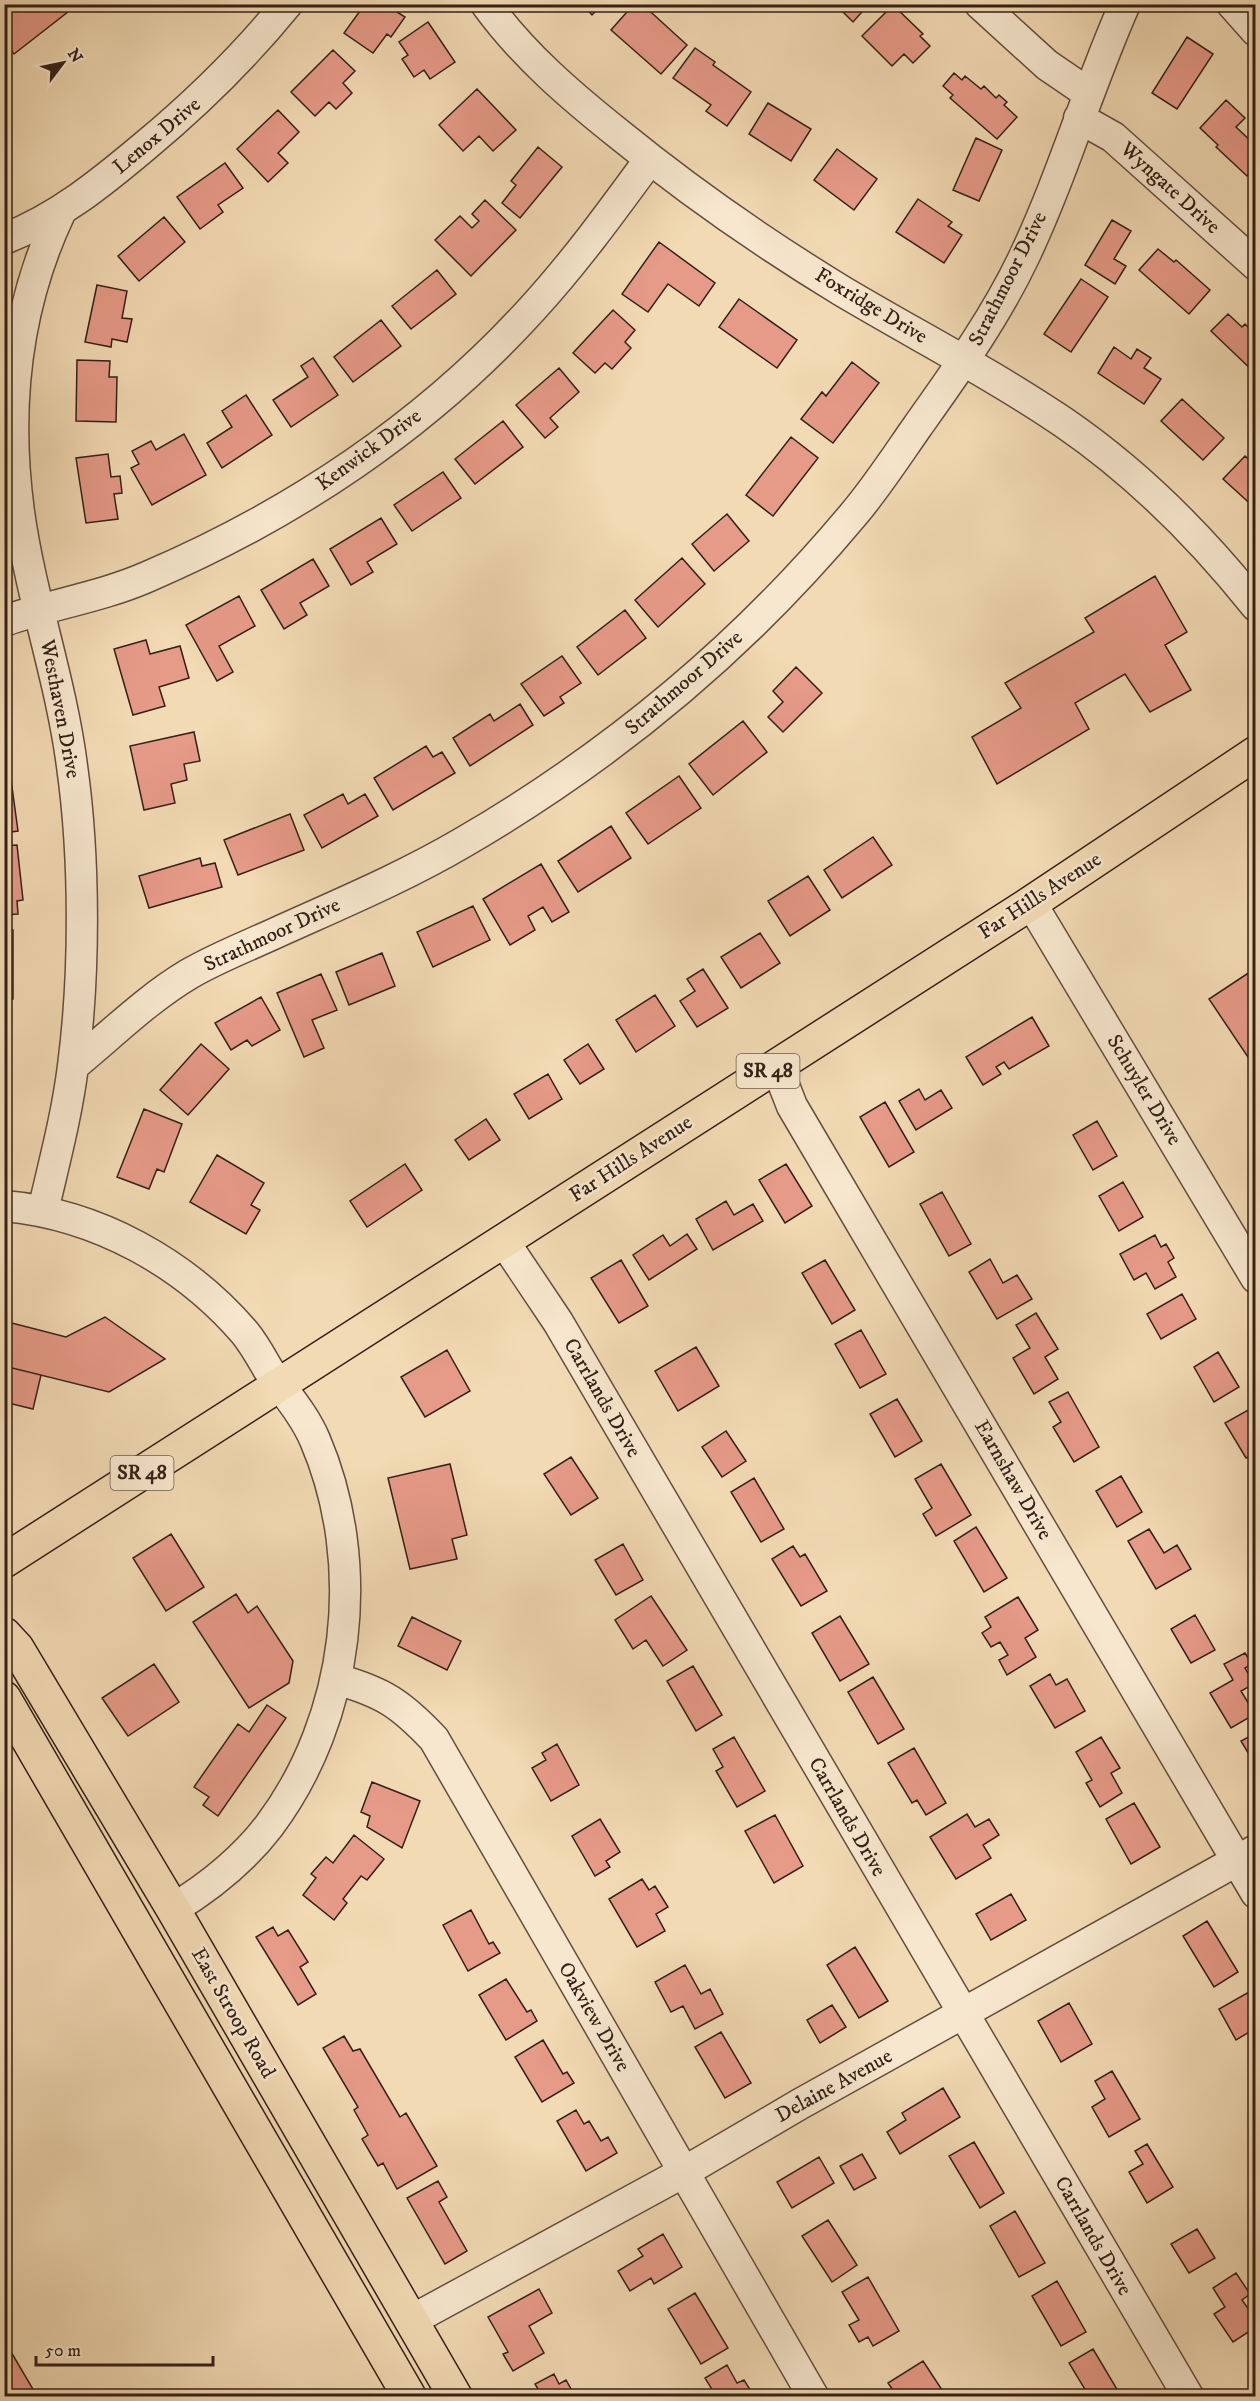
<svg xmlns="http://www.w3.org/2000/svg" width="1260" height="2401" viewBox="0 0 1260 2401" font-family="'IM FELL DW Pica',serif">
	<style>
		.building { fill: #e69a88; stroke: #342018; stroke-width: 1.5 }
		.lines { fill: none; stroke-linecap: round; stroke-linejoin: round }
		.minor-casing { stroke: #644e3f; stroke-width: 33 }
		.major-casing { stroke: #342018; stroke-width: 36 }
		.minor { stroke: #f7e7ce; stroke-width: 30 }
		.major { stroke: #f2dab4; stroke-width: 33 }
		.labels { text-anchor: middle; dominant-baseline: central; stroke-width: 5; stroke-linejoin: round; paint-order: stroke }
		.shield { fill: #f7e7ce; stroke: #6e5c4f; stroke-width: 1.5 }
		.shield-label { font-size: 20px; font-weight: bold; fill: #342018 }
		.street-label { font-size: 21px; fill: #342018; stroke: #f7e7ce }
	</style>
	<rect width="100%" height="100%" fill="#f2dab4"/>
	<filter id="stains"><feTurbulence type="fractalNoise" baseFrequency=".00333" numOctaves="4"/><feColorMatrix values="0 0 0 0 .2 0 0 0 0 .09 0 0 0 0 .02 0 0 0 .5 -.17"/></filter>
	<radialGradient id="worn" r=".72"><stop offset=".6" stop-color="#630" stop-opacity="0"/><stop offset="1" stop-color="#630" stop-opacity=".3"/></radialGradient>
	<path class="building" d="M20 4H64L69 11 14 54 4 42V17Z
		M365 4H403L397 12 405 17 391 37 387 34 373 53 344 33Z
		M582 4H603L592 15Z
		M634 4H642L687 45 661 74 611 30Z
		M849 4H869L853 22 842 11Z
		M893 5 923 34 920 36 930 46 913 63 904 54 892 66 862 36Z
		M428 22 455 62 430 79 424 70 414 77 402 59 408 55 399 42Z
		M1187 37 1213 54 1177 109 1152 93Z
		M695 48 715 62 713 65 751 92 727 126 706 111 711 105 673 78Z
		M333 50 355 71 343 83 352 93 336 109 329 102 315 116 291 92Z
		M954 73 962 80 965 76 981 89 984 86 996 98 999 95 1007 102 1004 105 1017 117 997 139 950 98 953 95 943 86Z
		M477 89 516 130 493 151 479 136 463 151 439 125Z
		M1226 100 1245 118 1236 127 1256 146V167L1247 176 1216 147 1218 145 1200 128Z
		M768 103 811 129 791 161 749 134Z
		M278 110 299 132 278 153 288 163 268 182 237 149Z
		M976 138 1002 150 979 201 953 190Z
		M538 147 562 167 520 218 502 203 516 185 511 181Z
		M837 149 877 179 854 210 814 180Z
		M225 163 243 188 218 205 223 212 200 229 177 197Z
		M918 199 952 222 948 226 962 235 944 263 896 232Z
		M485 200 516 230 471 276 435 240 460 216 472 228 479 221 472 214Z
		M164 217 185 242 139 281 118 256Z
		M1112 220 1131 231 1114 259 1126 266 1115 284 1085 265Z
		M659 242 715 283 699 306 668 284 648 312 622 294Z
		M1158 249 1174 262 1176 260 1210 290 1189 314 1139 270Z
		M437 270 456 294 411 329 392 306Z
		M1081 279 1108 297 1071 352 1044 334Z
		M97 285 127 291 122 318 132 319 127 342 112 339 111 347 85 342Z
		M739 299 797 340 777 368 719 327Z
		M613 310 635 330 625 342 631 348 612 369 605 363 595 373 573 353Z
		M1228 314 1242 327 1245 324 1256 335V374L1211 331Z
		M381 320 401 346 353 382 334 357Z
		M1114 347 1131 359 1137 349 1151 358 1144 368 1161 379 1144 404 1098 373Z
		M313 358 338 395 291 427 273 400 308 377 301 366Z
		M77 360 110 361 109 377H117L116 422 76 421Z
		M852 362 879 383 833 443 801 419 822 392 826 396Z
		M559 368 579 392 550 418 558 427 545 438 516 405Z
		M246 395 272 435 222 468 207 443 232 427 222 411Z
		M1182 399 1224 438 1203 460 1161 421Z
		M503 421 523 447 475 484 455 459Z
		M184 434 206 475 152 505 131 468 139 464 132 451 151 441 156 450Z
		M791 437 818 458 773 516 746 495Z
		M108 454 111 477 120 476 122 493 114 494 118 519 86 523 76 458Z
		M1245 456 1256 466V509L1223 479Z
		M443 472 461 498 412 531 394 505Z
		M727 514 749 541 714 571 692 544Z
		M381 518 397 544 367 562 373 572 351 585 330 549Z
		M682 558 705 584 658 627 635 600Z
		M313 559 329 586 300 603 307 615 284 629 261 590Z
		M1155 576 1187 632 1165 645 1191 690 1150 712 1125 674 1075 703 1089 729 997 784 972 737 1021 708 1005 683 1094 632 1085 618Z
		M239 596 255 626 219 646 233 672 217 681 186 625Z
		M625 610 646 638 598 675 577 647Z
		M146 640 150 654 180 646 189 678 159 687 165 706 133 715 114 649Z
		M562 656 581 683 560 697 564 703 544 716 521 684Z
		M796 667 822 693 783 732 768 717 783 702 773 691Z
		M520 704 533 725 470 766 453 738 490 714 494 721Z
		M743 721 767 752 713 795 689 764Z
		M4 724 11 745 4 747Z
		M194 732 200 761 184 764 187 780 171 784 175 803 144 810 130 746Z
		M426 746 433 757 442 752 455 773 393 810 374 778Z
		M9 765 18 831 4 833V766Z
		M679 776 701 808 648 844 626 813Z
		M343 794 348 804 365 794 378 816 322 848 304 815Z
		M290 814 304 850 238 875 224 840Z
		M611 826 631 858 578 892 558 861Z
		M873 837 892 865 842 898 824 870Z
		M17 845 23 900 17 901 18 914 4 915V846Z
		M200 858 202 866 215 863 222 887 149 908 139 876Z
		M541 864 569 912 552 922 543 907 528 916 535 930 510 945 483 899Z
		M808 876 830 910 790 936 768 901Z
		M473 906 490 940 433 967 417 932Z
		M4 930H13V999H4Z
		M760 933 780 963 741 988 721 957Z
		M382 953 395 986 349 1005 336 972Z
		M1256 968V1069L1209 999Z
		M703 969 728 1008 697 1027 680 1001 695 991 687 979Z
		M321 974 337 1010 312 1020 324 1048 304 1057 277 993Z
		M655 995 675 1026 636 1052 616 1020Z
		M261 997 280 1030 252 1046 247 1040 231 1050 215 1023Z
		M1032 1017 1049 1046 1009 1069 1004 1062 996 1067 1001 1074 983 1085 966 1057Z
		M201 1044 229 1069 188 1115 160 1090Z
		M588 1044 604 1069 580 1084 564 1060Z
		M548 1074 562 1099 529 1119 514 1094Z
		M919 1089 925 1100 941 1090 952 1108 916 1130 899 1101Z
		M885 1102 914 1152 889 1167 860 1117Z
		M144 1109 182 1124 164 1172 157 1169 149 1189 117 1177Z
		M486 1119 500 1140 469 1160 455 1140Z
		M1097 1121 1117 1156 1093 1170 1073 1135Z
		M217 1155 264 1183 251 1205 260 1210 246 1234 190 1202Z
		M405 1164 422 1190 367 1227 350 1201Z
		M786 1164 812 1206 785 1223 759 1180Z
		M1123 1182 1143 1217 1119 1231 1099 1196Z
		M942 1192 971 1244 949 1256 920 1204Z
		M726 1201 734 1215 753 1204 763 1221 713 1250 696 1219Z
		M687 1234 697 1249 649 1280 633 1255 663 1235 670 1246Z
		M1155 1235 1161 1247 1166 1244 1174 1258 1168 1262 1176 1277 1155 1289 1146 1273 1134 1280 1120 1254Z
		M990 1259 1003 1283 1017 1275 1032 1299 997 1319 969 1272Z
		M621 1260 648 1306 619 1323 591 1278Z
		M825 1260 855 1310 832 1324 802 1273Z
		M1182 1294 1196 1319 1161 1339 1147 1314Z
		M1036 1313 1058 1349 1045 1357 1058 1379 1034 1394 1013 1358 1030 1348 1016 1325Z
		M105 1317 165 1359 109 1392 4 1366V1321L66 1337Z
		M861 1330 886 1374 860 1388 835 1344Z
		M696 1347 719 1386 678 1411 655 1371Z
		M447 1350 470 1391 425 1417 401 1377Z
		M1218 1352 1239 1387 1214 1402 1194 1367Z
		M4 1366 41 1375 33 1409 4 1402Z
		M1068 1392 1099 1447 1074 1462 1053 1427 1061 1422 1049 1402Z
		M897 1399 922 1441 895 1457 870 1414Z
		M1250 1409 1256 1419V1453L1246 1458 1225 1423Z
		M726 1431 746 1461 722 1477 702 1447Z
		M571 1457 598 1498 571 1515 544 1474Z
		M450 1464 467 1535 452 1539 457 1559 410 1569 388 1478Z
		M941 1464 971 1515 936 1536 923 1514 932 1508 915 1479Z
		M1121 1476 1142 1512 1117 1527 1096 1491Z
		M754 1478 784 1529 761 1542 731 1492Z
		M976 1527 1007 1578 984 1592 954 1541Z
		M1149 1529 1164 1553 1177 1545 1191 1569 1156 1589 1128 1541Z
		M171 1534 204 1587 166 1611 133 1558Z
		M623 1544 643 1580 616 1595 595 1560Z
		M793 1546 800 1557 805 1554 827 1591 801 1606 772 1559Z
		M236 1594 248 1613 257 1606 293 1661 289 1683 249 1708 193 1622Z
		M651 1596 687 1650 663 1666 646 1640 633 1649 615 1620Z
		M1018 1597 1038 1630 1025 1638 1036 1657 1007 1675 999 1660 1008 1655 1000 1642 991 1647 982 1633 991 1627 985 1617Z
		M1195 1615 1215 1650 1191 1663 1171 1629Z
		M840 1616 869 1664 840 1681 812 1633Z
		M412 1617 461 1641 447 1670 398 1646Z
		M1245 1653 1252 1664 1245 1668 1254 1684 1241 1691 1255 1714 1231 1728 1210 1693 1233 1680 1224 1664Z
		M154 1664 179 1702 128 1736 102 1698Z
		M693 1666 722 1715 696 1731 667 1681Z
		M1050 1674 1056 1685 1067 1679 1085 1711 1055 1728 1030 1686Z
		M873 1677 904 1729 878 1744 848 1692Z
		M267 1705 286 1718 218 1816 203 1805 209 1797 194 1787 238 1724 249 1732Z
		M1256 1733V1766L1241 1741Z
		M734 1737 765 1791 737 1807 716 1771 723 1767 713 1749Z
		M1101 1737 1120 1768 1111 1773 1122 1793 1100 1807 1086 1783 1092 1780 1076 1752Z
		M557 1744 579 1785 551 1801 532 1768 546 1760 542 1753Z
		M914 1748 946 1803 926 1815 917 1800 912 1803 888 1763Z
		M372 1782 420 1801 402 1848 367 1827 370 1816 361 1812Z
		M1134 1803 1160 1847 1131 1864 1106 1819Z
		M967 1814 975 1827 989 1819 999 1835 983 1845 991 1858 956 1879 930 1837Z
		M775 1815 803 1866 774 1883 745 1831Z
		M600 1819 620 1852 606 1861 610 1867 595 1876 572 1836Z
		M354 1835 384 1859 367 1880 361 1876 343 1899 347 1903 334 1920 303 1895 316 1878 311 1874 326 1857 333 1863Z
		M642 1879 649 1890 655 1886 668 1907 656 1914 665 1931 637 1947 609 1899Z
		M1011 1894 1026 1920 991 1940 976 1914Z
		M471 1910 489 1944 493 1942 500 1953 468 1971 443 1925Z
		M1207 1921 1238 1972 1214 1987 1183 1936Z
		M273 1927 278 1936 288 1930 308 1962 300 1967 316 1994 298 2005 256 1937Z
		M855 1947 888 2001 859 2018 827 1965Z
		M685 1965 701 1994 710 1989 723 2014 695 2029 683 2006 671 2012 655 1982Z
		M506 1979 527 2012 531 2010 537 2021 506 2040 479 1995Z
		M1249 1992 1256 2003V2028L1236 2040 1219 2009Z
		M1069 2003 1092 2044 1061 2062 1038 2021Z
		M832 2005 846 2027 820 2043 807 2020Z
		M721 2032 751 2083 725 2098 695 2047Z
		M344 2036 353 2051 360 2049 400 2117 406 2113 437 2166 397 2189 383 2163 378 2166 362 2139 368 2135 354 2110 358 2107 323 2048Z
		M543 2040 563 2074 567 2072 574 2083 542 2102 515 2057Z
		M1112 2071 1140 2119 1109 2137 1092 2107 1105 2099 1095 2081Z
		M943 2088 960 2117 900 2154 887 2132 906 2120 902 2113Z
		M576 2110 584 2124 589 2121 601 2141 608 2137 617 2153 586 2171 557 2121Z
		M974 2142 1004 2193 980 2208 949 2156Z
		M1147 2144 1173 2187 1147 2203 1129 2172 1143 2164 1135 2151Z
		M862 2154 876 2178 854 2190 840 2166Z
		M819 2157 834 2183 792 2208 777 2182Z
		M438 2181 447 2197 439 2202 467 2251 445 2264 407 2198Z
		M1015 2211 1045 2263 1019 2277 990 2226Z
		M828 2220 857 2265 832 2282 802 2236Z
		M1197 2229 1215 2258 1189 2273 1171 2244Z
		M663 2234 682 2267 654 2284 651 2278 630 2291 618 2271 643 2256 638 2249Z
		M1236 2273 1250 2294 1242 2300 1256 2320V2327L1233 2342 1214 2314 1225 2307 1213 2288Z
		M868 2277 899 2331 873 2346 868 2337 859 2342 849 2325 859 2320 842 2292Z
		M1057 2281 1086 2332 1061 2346 1032 2296Z
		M539 2289 552 2313 529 2326 544 2353 513 2371 503 2354 508 2352 488 2317Z
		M695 2293 728 2348 701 2364 668 2309Z
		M4 2340 37 2396H4Z
		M1093 2349 1121 2396H1089L1069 2363Z
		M923 2361 946 2396H897L888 2383Z
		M727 2365 737 2383 744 2380 754 2396H716L705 2378Z
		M554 2374 559 2384 566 2380 575 2396H542L535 2384Z"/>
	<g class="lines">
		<g class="minor-casing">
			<path id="minor" d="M486 4C523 55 571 96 620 135 690 192 765 244 842 291 916 335 992 374 1063 422 1136 472 1201 537 1256 606
				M980 4 1047 65 1088 93
				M1232 4 1256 31
				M1079 118 1113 137 1256 265
				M4 239C58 218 101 183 145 146 198 102 243 58 287 4
				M4 621C52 604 101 597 147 577 292 515 426 426 532 309 575 262 612 211 650 159
				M1031 903 1256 1278
				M776 1065 792 1106 1256 1893
				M73 1066C111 1035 147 999 189 974 218 957 250 945 280 931 342 903 404 877 462 843 610 757 743 647 853 515 876 488 896 457 917 427 956 372 995 318 1024 257 1063 175 1088 87 1125 4
				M4 1206C97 1214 185 1263 245 1333 254 1344 261 1357 268 1369 284 1392 304 1414 315 1440 368 1564 350 1718 269 1826 243 1860 209 1887 173 1909
				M43 1211C54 1163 67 1115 73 1066 85 974 85 858 72 766 61 680 31 598 19 512 5 408 15 308 60 213
				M503 1240 558 1322 1188 2396
				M336 1679C383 1692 401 1704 434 1739L813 2396
				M412 2320 684 2172 800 2104 1256 1850"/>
		</g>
		<g class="major-casing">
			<path id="major" d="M4 1561 1031 903 1256 753
				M4 1634 17 1648 173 1909 455 2396
				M4 1698 409 2396"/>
		</g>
		<use href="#minor" class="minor"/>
		<use href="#major" class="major"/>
	</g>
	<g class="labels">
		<g class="shield">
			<rect x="736.5" y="1054" width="63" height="34" rx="4.5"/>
			<rect x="110.5" y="1456" width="63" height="34" rx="4.5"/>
		</g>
		<g class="shield-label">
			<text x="768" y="1071">SR 48</text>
			<text x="142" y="1473">SR 48</text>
		</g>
		<g class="street-label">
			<text transform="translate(157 136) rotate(-40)">Lenox Drive</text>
			<text transform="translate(1170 188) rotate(42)">Wyngate Drive</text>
			<text transform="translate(1008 279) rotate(-63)">Strathmoor Drive</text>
			<text transform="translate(871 306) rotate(31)">Foxridge Drive</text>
			<text transform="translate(369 450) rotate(-36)">Kenwick Drive</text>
			<text transform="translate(684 683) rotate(-41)">Strathmoor Drive</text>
			<text transform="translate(60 709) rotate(79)">Westhaven Drive</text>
			<text transform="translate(1040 896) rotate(-33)">Far Hills Avenue</text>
			<text transform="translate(272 935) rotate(-25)">Strathmoor Drive</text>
			<text transform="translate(1144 1090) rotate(59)">Schuyler Drive</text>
			<text transform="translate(631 1159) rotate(-33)">Far Hills Avenue</text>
			<text transform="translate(602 1398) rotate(60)">Carrlands Drive</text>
			<text transform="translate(1013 1480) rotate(60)">Earnshaw Drive</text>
			<text transform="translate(847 1817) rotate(60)">Carrlands Drive</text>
			<text transform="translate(233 2013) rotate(60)">East Stroop Road</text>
			<text transform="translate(594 2017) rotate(60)">Oakview Drive</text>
			<text transform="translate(834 2086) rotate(-29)">Delaine Avenue</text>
			<text transform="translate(1093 2236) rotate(60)">Carrlands Drive</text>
		</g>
	</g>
	<rect width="1260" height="2401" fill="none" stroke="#f2dab4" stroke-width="24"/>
	<rect x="6" y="6" width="1248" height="2389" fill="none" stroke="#342018" stroke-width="3"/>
	<rect x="12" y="12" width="1236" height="2377" fill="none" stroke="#342018" stroke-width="1.5"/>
	<g transform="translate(63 63) rotate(58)" stroke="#f7e7ce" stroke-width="4.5" paint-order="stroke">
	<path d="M0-4.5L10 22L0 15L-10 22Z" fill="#342018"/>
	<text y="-9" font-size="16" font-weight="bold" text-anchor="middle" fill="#342018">N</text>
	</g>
	<path d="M36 2356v9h177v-9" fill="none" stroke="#342018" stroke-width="3"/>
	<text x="45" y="2356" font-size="18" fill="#342018" stroke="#f7e7ce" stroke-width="4.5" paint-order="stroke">50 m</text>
	<rect width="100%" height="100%" filter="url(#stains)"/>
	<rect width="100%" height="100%" fill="url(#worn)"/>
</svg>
